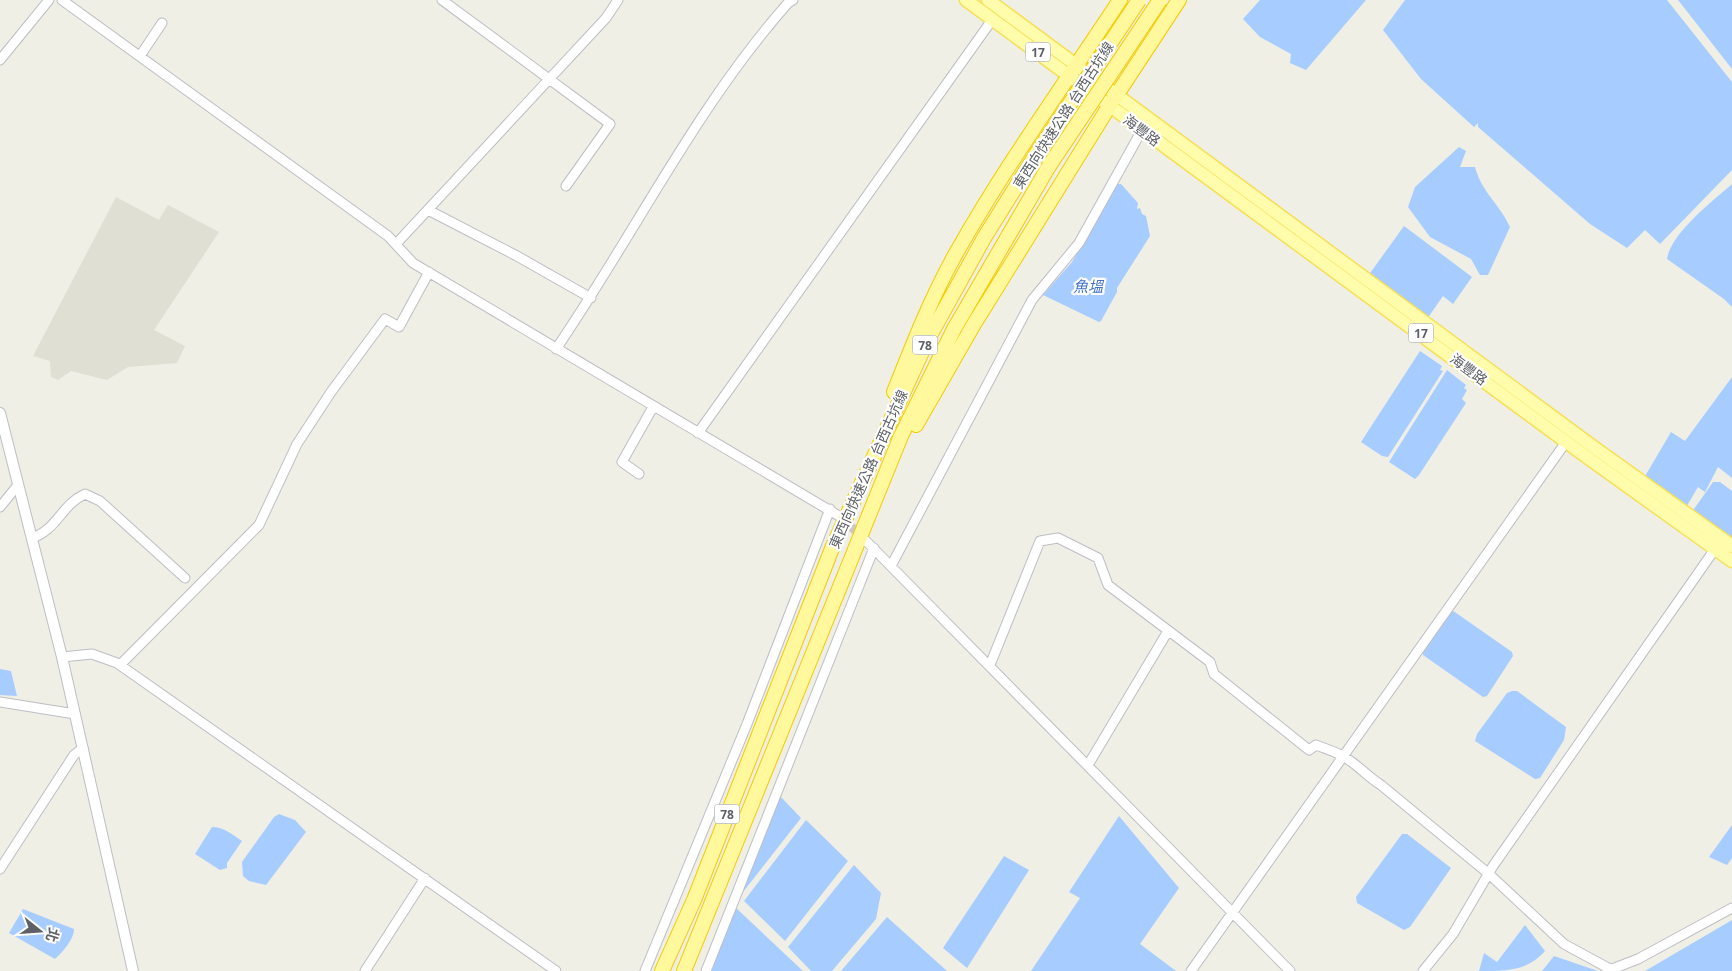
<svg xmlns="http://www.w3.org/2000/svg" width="1732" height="971" viewBox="0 0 1732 971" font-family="'Noto Sans','Noto Sans TC',sans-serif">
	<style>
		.education { fill: #e0dfd3 }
		.water { fill: #a7ccff }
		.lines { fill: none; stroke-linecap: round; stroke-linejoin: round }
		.minor-tunnel { stroke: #cbcbc6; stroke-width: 9; stroke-dasharray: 9 4.5; stroke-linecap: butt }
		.minor-casing { stroke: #bdbec4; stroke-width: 11 }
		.tertiary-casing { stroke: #bdbec4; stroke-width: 12 }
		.primary-casing { stroke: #f7e058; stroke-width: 15 }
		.trunk-casing { stroke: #f6ca00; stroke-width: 16 }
		.minor { stroke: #fff; stroke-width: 9 }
		.tertiary { stroke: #fff; stroke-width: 10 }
		.primary { stroke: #fffdac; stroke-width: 12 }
		.trunk { stroke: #fff89d; stroke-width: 14 }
		.trunk-bridge-casing { stroke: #f6ca00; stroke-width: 16; stroke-linecap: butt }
		.trunk-bridge { stroke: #fff89d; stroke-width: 14 }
		.labels { text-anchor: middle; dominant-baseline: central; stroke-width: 4.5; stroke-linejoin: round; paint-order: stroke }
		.shield { fill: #fff; stroke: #8e9094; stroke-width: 1 }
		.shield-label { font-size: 12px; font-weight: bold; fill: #5d6066 }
		.street-label { font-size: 14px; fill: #5d6066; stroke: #fff }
		.water-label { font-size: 15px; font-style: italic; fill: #4372c8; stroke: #fff }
	</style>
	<rect width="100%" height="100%" fill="#f0efe6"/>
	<path class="education" d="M116 197 159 220 168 205 219 232 154 330 185 346 177 363 128 367 107 380 71 371 58 380 51 377 50 361 33 356Z"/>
	<path class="water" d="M1260 0H1366L1306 70 1290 63 1291 54 1260 37 1243 19Z
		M1405 0H1667L1732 82V170L1660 244 1645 230 1627 248 1590 224 1478 127V123L1474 127 1421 79 1383 30Z
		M1678 0H1732V69L1682 5Z
		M1459 147 1466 151 1460 167H1475C1482 193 1499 203 1510 227L1488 275H1480L1471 259 1430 237 1408 207 1415 187Z
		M1117 184H1121L1138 203 1137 209 1140 208 1142 214 1146 216 1150 236 1117 288V292L1101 321 1099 322 1043 295 1072 262Z
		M1732 184V307L1724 299 1667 259C1671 233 1713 201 1732 184Z
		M1404 226 1472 277 1453 304 1443 296 1425 322 1368 276Z
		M1420 351 1442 366 1440 370 1443 371 1388 457 1382 456 1361 442Z
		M1447 370 1466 385 1464 388 1467 390 1462 399 1466 403 1419 475 1415 479 1389 462Z
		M1732 377V478L1718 467 1705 492 1698 487 1685 509 1644 478 1671 432 1685 441Z
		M1713 482H1720L1732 491V536L1728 543 1693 516 1694 509Z
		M1449 608 1512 652 1513 656 1487 696 1483 697 1423 655V643Z
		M0 669 11 671 17 696 0 695Z
		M1512 691H1517L1566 727 1564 740 1540 778 1535 779 1475 741 1477 734 1507 693Z
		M780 796 801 818 736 901Z
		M279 814 295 820 306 832 266 885 249 881 243 876 242 862 274 817Z
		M1119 816 1179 888 1140 944 1176 971H1031L1080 898 1069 892Z
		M806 820 848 861 785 941 744 901Z
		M1732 825V858L1727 865 1709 857Z
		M212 827C224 827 233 835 242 841L227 863V868L220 870 195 854Z
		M1402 834H1407L1451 868 1410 927 1404 930 1357 903 1356 897Z
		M1004 856 1029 870 967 968 943 948Z
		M854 865 881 893 876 919 832 971H811L788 947Z
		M734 906 803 971H708Z
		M23 909 74 929C74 939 63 952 55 959L9 933Z
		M887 917 947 971H841Z
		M1732 920V971H1645Z
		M1525 925 1545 951C1527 971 1508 971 1479 971L1484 953 1497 962Z
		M1554 956 1598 971H1542Z"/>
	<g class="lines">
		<path class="minor-tunnel" d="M841 518 863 537"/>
		<g class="minor-casing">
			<path id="minor" d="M62 0 388 236 413 263 839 516
				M442 0 610 124 566 186
				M140 56 162 23
				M0 60 49 0
				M428 210 517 256 591 298
				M396 244 606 18 618 0
				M556 349C634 235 696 107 788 3L793 0
				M698 433 992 20
				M639 474 622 462 653 407
				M0 507 18 485
				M32 538C57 530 61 505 85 494L100 501 185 578
				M866 541 1290 971
				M891 566 1032 300 1079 243 1142 130
				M62 657 92 654 117 663 556 971
				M120 665 259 525 297 444 331 392 385 319 399 327 429 272
				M990 665 1040 541 1058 538 1098 558 1108 585 1210 662 1214 674 1309 750 1316 745C1326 749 1337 752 1346 758 1359 766 1368 777 1381 785L1489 874 1564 944 1610 969
				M0 702 75 714
				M1088 765 1168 631
				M0 869 74 755 83 748
				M365 971 425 878
				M645 971 747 724 830 509
				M706 971 874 548
				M1191 971 1566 442
				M1423 971 1453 934 1493 866 1715 549
				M1607 971 1638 959 1732 908"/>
		</g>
		<g class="tertiary-casing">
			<path id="tertiary" d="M0 413 62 657 133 971"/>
		</g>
		<g class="primary-casing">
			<path id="primary" d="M966 0 1588 458 1732 561
				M988 0 1595 448 1732 546"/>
		</g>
		<g class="trunk-casing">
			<path id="trunk" d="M894 392C913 344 933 293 959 248 1008 162 1066 82 1120 0
				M916 425 974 324 1110 105 1179 0
				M662 971 694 900 833 546 927 341 984 238 1037 153
				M684 971 901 436 954 329 1049 166"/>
		</g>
		<use href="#minor" class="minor"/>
		<use href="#tertiary" class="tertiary"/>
		<use href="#primary" class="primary"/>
		<use href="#trunk" class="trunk"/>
		<g class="trunk-bridge-casing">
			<path id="trunk-bridge" d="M1037 153 1139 0
				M1049 166 1160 0"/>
		</g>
		<use href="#trunk-bridge" class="trunk-bridge"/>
	</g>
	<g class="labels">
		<g class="shield">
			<rect x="1025.5" y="42.5" width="25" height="19" rx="4"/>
			<rect x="1408.5" y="323.5" width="25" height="19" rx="4"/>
			<rect x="912.5" y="335.5" width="25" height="19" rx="4"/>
			<rect x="714.5" y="804.5" width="25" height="19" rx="4"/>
		</g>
		<g class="shield-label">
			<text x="1038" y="52">17</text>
			<text x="1421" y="333">17</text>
			<text x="925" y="345">78</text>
			<text x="727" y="814">78</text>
		</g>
		<g class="street-label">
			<text transform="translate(1063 115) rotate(-57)">東西向快速公路 台西古坑線</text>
			<text transform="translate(1142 130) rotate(37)">海豐路</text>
			<text transform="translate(1469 369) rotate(37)">海豐路</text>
			<text transform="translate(868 469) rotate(-66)">東西向快速公路 台西古坑線</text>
		</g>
		<g class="water-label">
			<text x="1088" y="286">魚塭</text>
		</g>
	</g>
	<g transform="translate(40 931) rotate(107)" stroke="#ffffff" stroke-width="4" paint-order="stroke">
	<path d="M0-4L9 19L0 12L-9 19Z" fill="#5d6066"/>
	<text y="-8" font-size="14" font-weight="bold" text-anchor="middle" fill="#5d6066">北</text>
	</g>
</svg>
